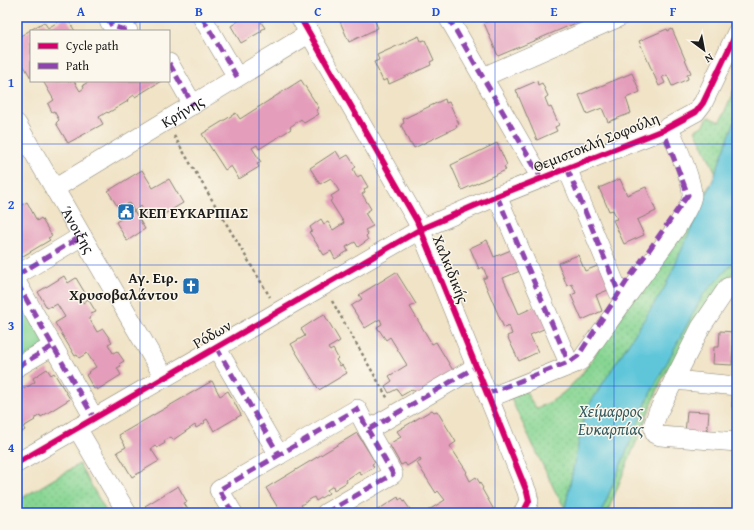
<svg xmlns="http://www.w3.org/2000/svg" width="754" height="530" viewBox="0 0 754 530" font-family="'Gentium Book Plus',serif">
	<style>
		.grass { fill: url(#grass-dots); stroke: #527858 }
		.park { fill: #87d593; stroke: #527858 }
		.water { fill: #5ec6da; stroke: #3d717b }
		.building { fill: #e49ebb }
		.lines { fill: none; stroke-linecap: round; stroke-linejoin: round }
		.minor-casing { stroke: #868071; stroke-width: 20 }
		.path { stroke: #868071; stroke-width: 2.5; stroke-dasharray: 3 3; stroke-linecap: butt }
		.minor { stroke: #fff; stroke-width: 19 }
		.quiet { stroke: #8e44ad; stroke-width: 5; stroke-dasharray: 10 5; stroke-linecap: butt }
		.cycleway-casing { stroke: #fbf7ec; stroke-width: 8 }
		.cycleway { stroke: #d6006c; stroke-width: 6 }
		.grid { fill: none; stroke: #1d4ed8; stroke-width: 1; stroke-opacity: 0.55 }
		.labels { text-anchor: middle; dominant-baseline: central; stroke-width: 3; stroke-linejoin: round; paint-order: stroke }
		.street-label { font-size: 15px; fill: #1c1c1c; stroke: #fbf7ec }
		.poi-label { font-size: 15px; font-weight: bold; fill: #1c1c1c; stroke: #fbf7ec; text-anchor: start }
		.water-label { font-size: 16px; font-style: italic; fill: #33585e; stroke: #fbf7ec }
		.neatline { fill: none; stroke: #1d4ed8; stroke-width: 1.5 }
		.grid-label { font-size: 13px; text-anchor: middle; font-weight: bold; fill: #1d4ed8 }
	</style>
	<defs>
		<pattern id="grass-dots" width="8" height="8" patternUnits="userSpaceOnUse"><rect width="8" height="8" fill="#87d593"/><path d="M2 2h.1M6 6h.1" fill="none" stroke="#74b67e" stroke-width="1.8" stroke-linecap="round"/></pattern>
	</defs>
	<rect width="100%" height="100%" fill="#fbf7ec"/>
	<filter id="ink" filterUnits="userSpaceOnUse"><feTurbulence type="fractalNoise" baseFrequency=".025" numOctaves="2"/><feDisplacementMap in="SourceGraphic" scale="8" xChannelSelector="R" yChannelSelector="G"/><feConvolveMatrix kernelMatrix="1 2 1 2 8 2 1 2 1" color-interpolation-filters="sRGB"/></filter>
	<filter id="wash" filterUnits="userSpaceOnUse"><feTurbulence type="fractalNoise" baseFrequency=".012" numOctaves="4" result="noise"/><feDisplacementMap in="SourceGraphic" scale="16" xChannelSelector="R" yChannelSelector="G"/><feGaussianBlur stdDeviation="0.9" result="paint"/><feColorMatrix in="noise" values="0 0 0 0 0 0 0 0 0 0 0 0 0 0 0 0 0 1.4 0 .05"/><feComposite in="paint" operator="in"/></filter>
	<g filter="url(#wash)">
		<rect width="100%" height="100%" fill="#f0e3c6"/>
		<path class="grass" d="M737 83V269L707 305 663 377 607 513H564L565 508 557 495 510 397 525 391 536 408C557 401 567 390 581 375L717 175 695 130 704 125 708 117 720 122Z
			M79 464 107 513H17V501Z"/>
		<path class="park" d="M17 294 47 344 17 362Z"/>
		<path class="water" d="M737 115V257L735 261 703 295 650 394 601 513H564L585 411 665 287 712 182Z"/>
		<g id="blocks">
			<path class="building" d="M66 17 75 31H31V78L17 54V38L44 22 48 28Z
				M127 17H147L135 24 134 20 130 22Z
				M238 17H264L266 19 261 22 265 28 261 30 262 31 241 43 231 26 240 20Z
				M338 17H373L378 28 349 42Z
				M498 17H590L498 56 484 23Z
				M667 29 668 31 672 29 691 73 687 75 688 79 672 86 667 75 662 77 665 83 659 86 639 41Z
				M419 36 421 41 425 40 434 60 430 62 431 65 389 84 387 79 383 81 374 62 379 60 377 55Z
				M632 73 640 92 626 98 631 113 608 122 602 108 587 114 579 95Z
				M301 80 319 108 316 110 319 114 304 123 301 119 290 127 291 129 259 149 257 145 252 148 261 162 257 164 259 167 239 179 231 166 225 170 202 134 236 113 240 119Z
				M43 81H74L80 91 84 88 83 85 90 81H161L135 97 134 95 127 100 128 101 108 113 107 112 99 117 103 124 68 143 56 123 59 120 54 111 52 112 48 104 54 100Z
				M537 81 538 85 542 83 548 96 545 98 549 108 551 107 559 125 555 127 557 131 537 140 516 90Z
				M445 99 446 103 449 102 459 124 456 125 457 127 414 148 412 144H410L401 125 404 123 403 119Z
				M497 143 507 165 504 167 506 170 462 190 451 165Z
				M336 151 341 159 348 155 356 167 353 169 357 177 361 175 368 187 364 189 365 192 362 194 371 209 365 213 373 226 365 230 368 234 366 236 368 240 358 247 355 242 346 247 348 251 335 259 331 251 324 255 309 232 312 231 310 227 321 219 324 224 328 222 333 230 344 223 330 201 333 199 331 196 339 191 331 178 320 184 310 168Z
				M142 170 153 188 169 179 183 203 156 219 153 213 148 217 141 206 134 211 129 203 119 209 108 191Z
				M620 179 627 195 646 187 656 211 637 220 644 235 624 244 613 220 617 219 613 210 609 211 599 188Z
				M17 197 22 205 27 202 37 221 41 218 52 236 48 238 50 240 18 259 17 256Z
				M134 211 145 229 127 241 116 222Z
				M487 240 494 257 511 250 520 271 503 278 519 314 539 305 548 327 530 335 538 352 519 361 507 336 512 334 509 326 504 328 483 279 487 277 483 267 479 269 470 248Z
				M578 255 585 271 602 264 613 288 596 295 602 311 582 320 571 295 576 293 572 284 567 286 558 263Z
				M396 272 416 304 410 307 432 344 436 342 454 372 417 395 413 389 401 396 397 389 389 393 385 386 392 381 389 376 407 365 390 337 386 340 377 327 382 324 380 319 365 328 351 306 362 299 359 295Z
				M64 276 68 283 76 278 85 293 79 296 83 303 88 299 96 312 91 314 92 316 89 318 97 332 103 329 112 342 108 344 113 353 117 351 124 361 119 364 121 366 117 368 121 375 97 390 96 388 94 389 86 375 89 373 88 372 96 367 87 353 79 358 77 355 75 356 55 323 65 317 57 304 52 307 51 306 47 308 38 292Z
				M324 314 340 341 328 348 330 351 333 349 338 358 336 360 340 366 342 365 347 373 319 390 291 344 305 336 301 329Z
				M720 331 734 332 732 365 713 364 714 347H719Z
				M47 369 51 375 54 373 70 399 41 417 40 415 34 419 35 420 23 427 25 430 17 435V388L21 385 24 389 35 382 33 378Z
				M212 381 220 396 228 391 241 415 214 431 207 419 204 421 205 423 196 428 195 425 173 440 171 437 164 441 165 443 157 448 155 446 151 449 159 461 132 477 117 452 126 447 119 435Z
				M733 393 737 394V408L732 407Z
				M432 410 434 412 437 411 456 442 450 446 467 472 466 473 470 481 476 477 483 488 482 489 494 510 490 511 491 513H424L445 500 438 491 436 493 417 463 421 461 420 458 407 466 405 463 401 465 389 444 401 437 397 431Z
				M687 411 709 412 707 435 685 434Z
				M357 433 375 462 372 464 374 467 361 475 359 471 346 480 347 482 334 490 333 486 327 490 329 493 316 501 314 497 301 505 303 508 295 513H281L266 488Z
				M178 486 187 502 184 503 190 513H150L145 506Z
				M398 497 399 500 402 498 412 512 373 513Z"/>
		</g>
	</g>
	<g filter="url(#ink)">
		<use href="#blocks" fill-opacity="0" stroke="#868071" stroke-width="1"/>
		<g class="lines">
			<g class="minor-casing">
				<g id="minor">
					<path d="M107 17 112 26 128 31"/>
					<path d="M202 17 237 77"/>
					<path d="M300 17 417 221 527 492 529 501 523 513"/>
					<path d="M448 17 541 178"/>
					<path d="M169 63 193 105"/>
					<path d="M483 77 619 17"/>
					<path id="s1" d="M17 124 164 377"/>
					<path d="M567 168 619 293"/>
					<path id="s2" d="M54 189 310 33"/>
					<path d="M497 196 568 361"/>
					<path d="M17 275 82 236"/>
					<path d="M17 283 94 418"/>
					<path d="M728 287 701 327 658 412 653 426 655 434 660 436 737 442"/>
					<path d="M216 347 279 455 357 409 368 430 476 367"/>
					<path d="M17 367 53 346"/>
					<path d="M674 380 737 386"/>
					<path d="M489 398 576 363 581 360 677 227C682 217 690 207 692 196 693 181 675 142 669 127"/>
					<path d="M77 428 127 513"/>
					<path d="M17 463 421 229 497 196 663 130 696 112 703 103 737 32"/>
					<path d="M233 513 219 490 279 455"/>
					<path d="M326 513 393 474 368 430"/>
				</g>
			</g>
			<path class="path" d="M17 19 20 17
				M174 136 270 297
				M332 301 388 399"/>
			<use href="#minor" class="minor"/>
			<path class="quiet" d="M107 17 112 26 128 31
				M202 17 237 77
				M448 17 541 178
				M169 63 193 105
				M567 168 619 293
				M497 196 568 361
				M17 275 82 236
				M17 283 94 418
				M216 347 279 455 357 409 368 430 476 367
				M17 367 53 346
				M487 394 571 361 578 356 627 281 688 195 663 130
				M233 513 219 490 279 455
				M326 513 393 474 368 430"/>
			<g class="cycleway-casing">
				<path id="cycleway" d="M300 17 417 221 527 492 529 501 523 513
					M17 463 421 229 497 196 663 130 696 112 703 103 737 32"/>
			</g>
			<use href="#cycleway" class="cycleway"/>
		</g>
	</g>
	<path class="grid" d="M140 17V31M259 17V513M377 17V513M495 17V513M614 17V513M140 81V513M17 144H737M17 265H737M17 386H737"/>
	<defs>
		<g id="civic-square" transform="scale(0.9)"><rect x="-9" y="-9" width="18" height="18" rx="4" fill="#1f6fb2" stroke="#fbf7ec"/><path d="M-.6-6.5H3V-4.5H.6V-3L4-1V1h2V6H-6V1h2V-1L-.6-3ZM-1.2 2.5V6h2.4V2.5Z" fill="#fff"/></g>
		<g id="church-square" transform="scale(0.9)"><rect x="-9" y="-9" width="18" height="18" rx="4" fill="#1f6fb2" stroke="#fbf7ec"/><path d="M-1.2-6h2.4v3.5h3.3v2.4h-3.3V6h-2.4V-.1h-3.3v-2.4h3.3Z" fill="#fff"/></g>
	</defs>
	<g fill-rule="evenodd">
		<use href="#civic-square" x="126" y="212"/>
		<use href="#church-square" x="191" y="286"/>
	</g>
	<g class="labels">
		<g class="street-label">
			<text stroke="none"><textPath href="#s2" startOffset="150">Κρήνης</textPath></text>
			<text transform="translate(596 142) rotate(-22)">Θεμιστοκλή Σοφούλη</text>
			<text stroke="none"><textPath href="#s1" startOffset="122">Άνοιξης</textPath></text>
			<text transform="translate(451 269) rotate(68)">Χαλκιδικής</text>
			<text transform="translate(212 334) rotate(-30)">Ρόδων</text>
		</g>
		<g class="poi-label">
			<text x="139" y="212">ΚΕΠ ΕΥΚΑΡΠΙΑΣ</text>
			<text x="178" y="277" text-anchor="end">Αγ. Ειρ.<tspan x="178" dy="17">Χρυσοβαλάντου</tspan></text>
		</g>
		<g class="water-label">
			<text x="611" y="411">Χείμαρρος<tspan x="611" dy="18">Ευκαρπίας</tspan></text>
		</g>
	</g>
	<rect width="754" height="530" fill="none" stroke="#fbf7ec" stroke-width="44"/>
	<rect x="30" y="30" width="140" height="52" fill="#fbf7ec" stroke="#a29f99"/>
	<rect x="38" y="43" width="20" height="6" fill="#d6006c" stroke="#a29f99"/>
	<text x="66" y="50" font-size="12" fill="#1c1c1c">Cycle path</text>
	<rect x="38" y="63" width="20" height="6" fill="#8e44ad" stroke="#a29f99"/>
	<text x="66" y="70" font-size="12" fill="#1c1c1c">Path</text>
	<g transform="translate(704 50) rotate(148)" stroke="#fbf7ec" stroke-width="3" paint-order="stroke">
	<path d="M0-3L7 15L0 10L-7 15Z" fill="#1c1c1c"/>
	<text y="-6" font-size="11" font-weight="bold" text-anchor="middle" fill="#1c1c1c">N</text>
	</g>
	<rect x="22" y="22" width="710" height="486" class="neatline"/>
	<g class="grid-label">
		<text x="81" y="16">A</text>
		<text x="199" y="16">B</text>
		<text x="318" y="16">C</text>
		<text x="436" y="16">D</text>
		<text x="554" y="16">E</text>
		<text x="673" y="16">F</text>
		<text x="11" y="87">1</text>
		<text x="11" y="209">2</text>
		<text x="11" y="330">3</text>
		<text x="11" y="452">4</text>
	</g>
</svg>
